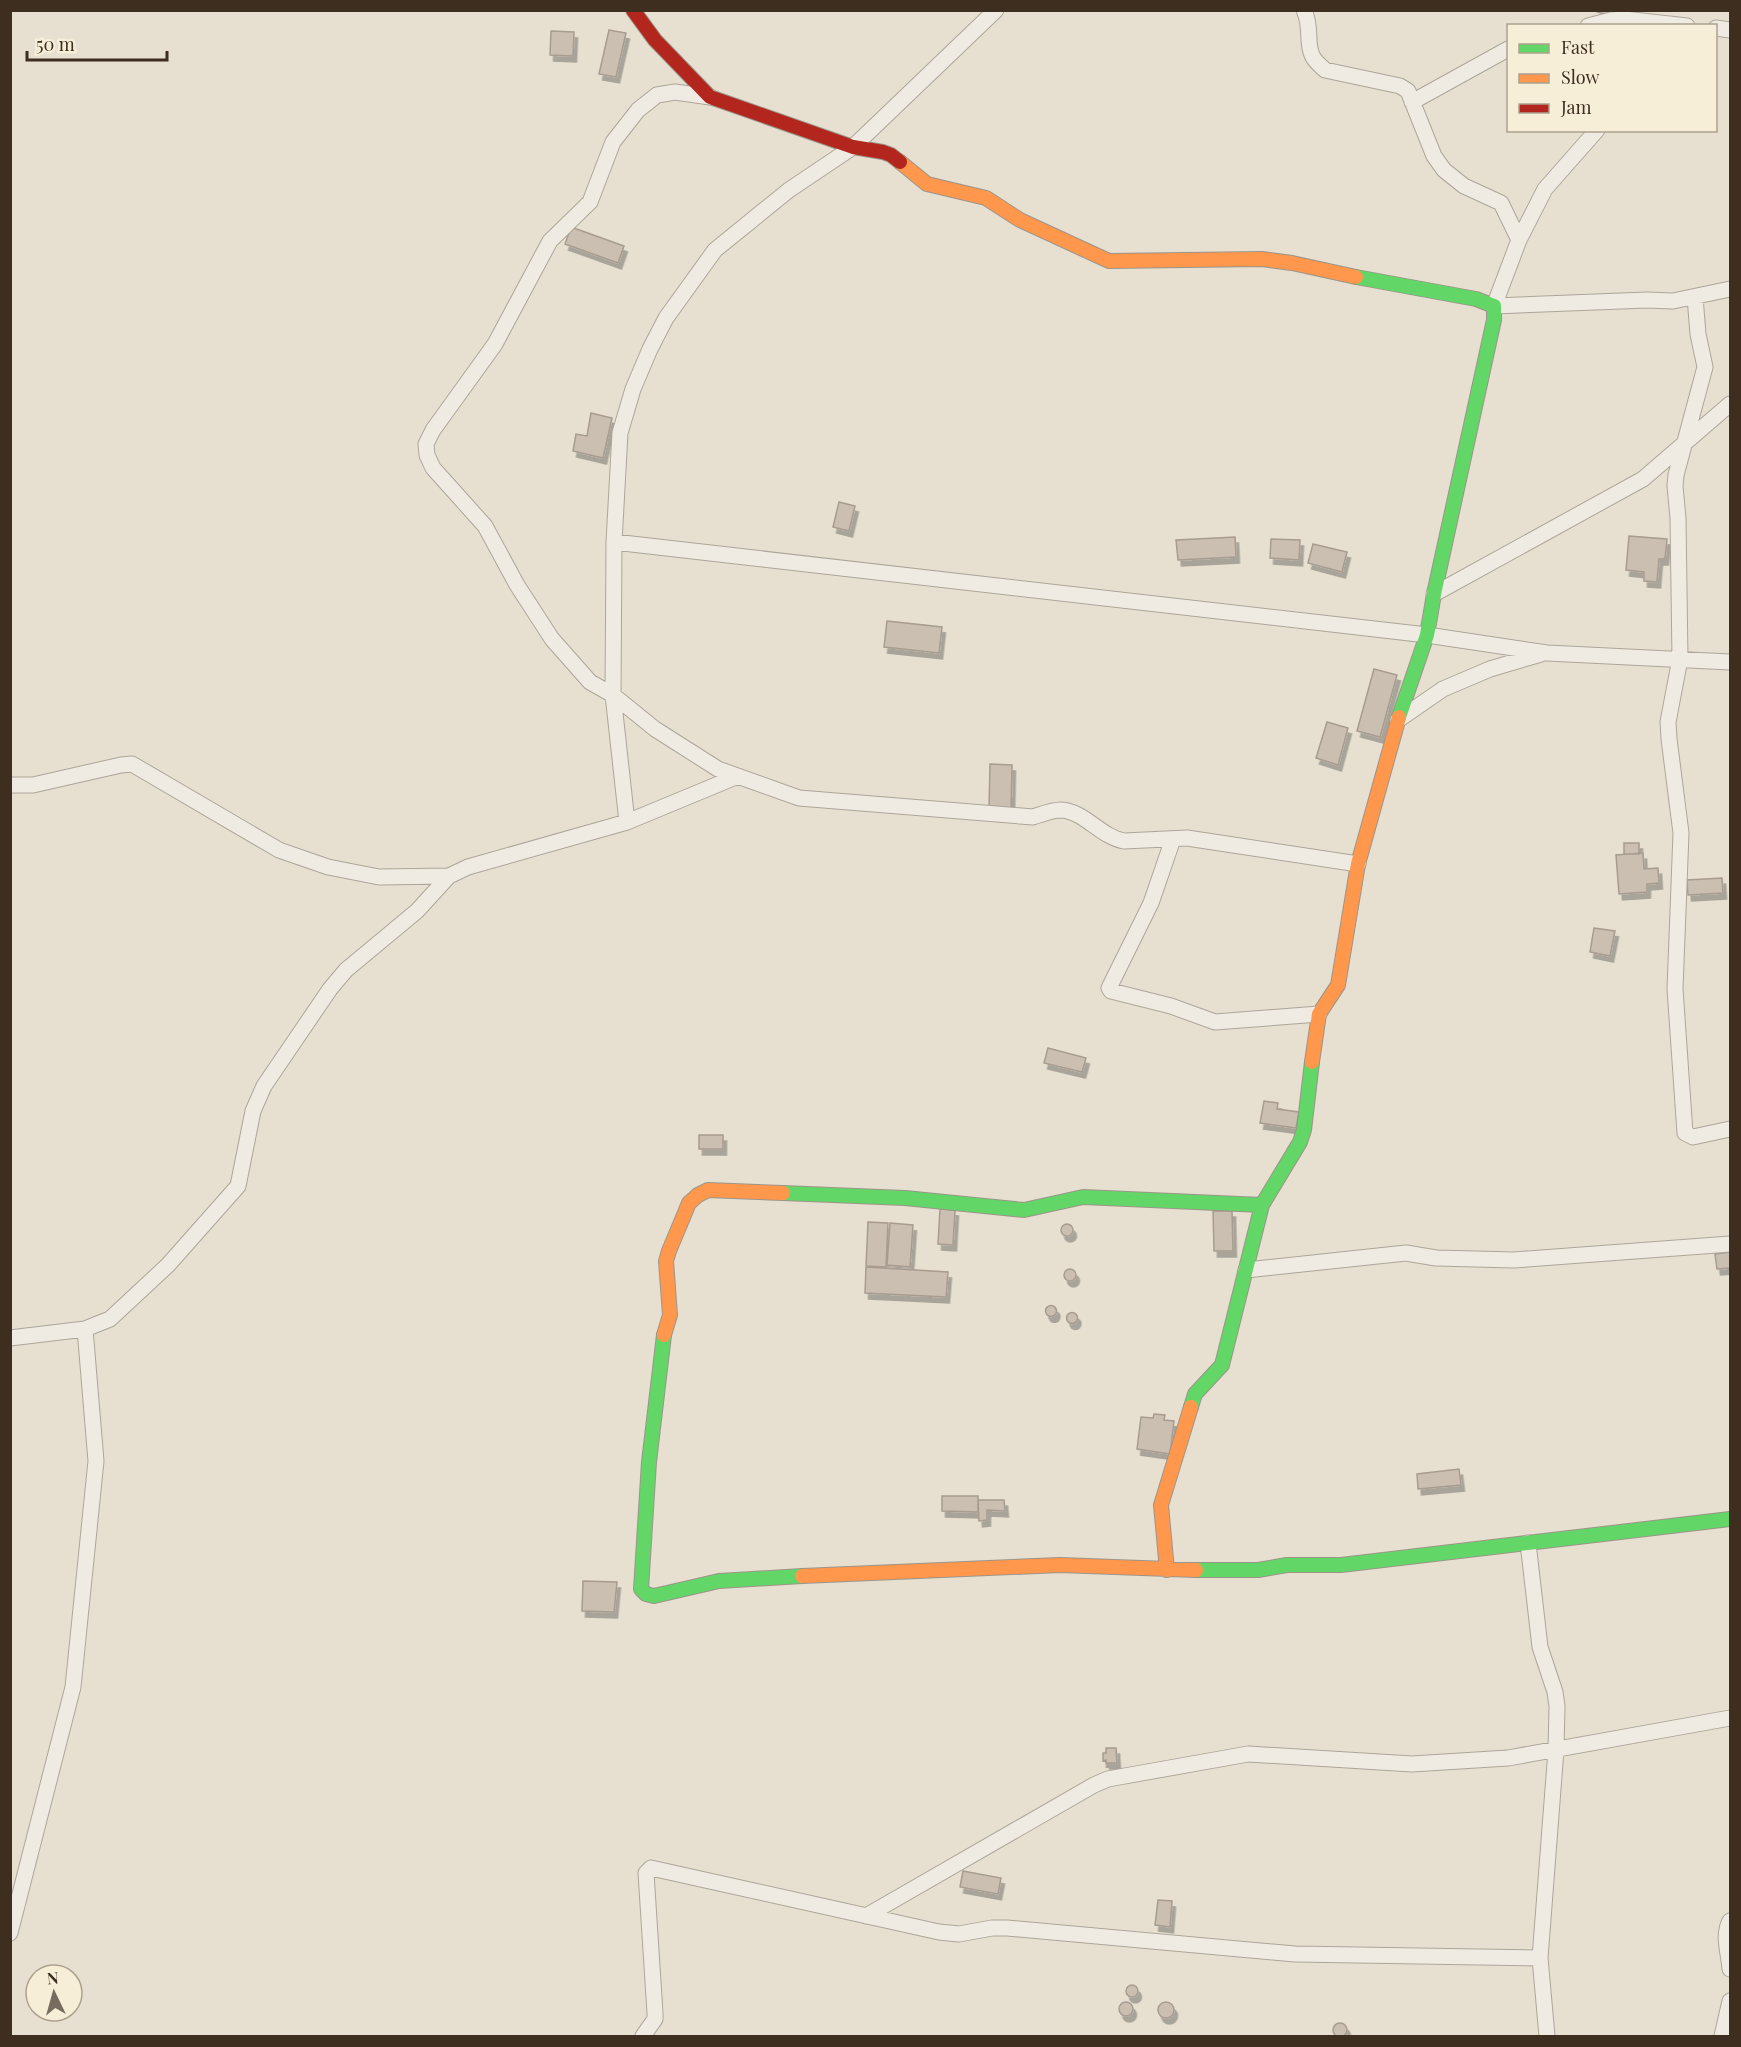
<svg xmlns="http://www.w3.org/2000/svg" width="1741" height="2047" viewBox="0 0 1741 2047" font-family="'Playfair Display',serif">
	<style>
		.building { fill: #cbbfb2; stroke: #a89c90; stroke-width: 1.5; filter: url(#shadow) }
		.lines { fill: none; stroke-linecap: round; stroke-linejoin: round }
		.street-casing { stroke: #ada599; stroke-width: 17 }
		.fast-casing { stroke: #9c958a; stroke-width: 16 }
		.slow-casing { stroke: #9c958a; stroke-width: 16 }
		.jam-casing { stroke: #9c958a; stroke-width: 16 }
		.street { stroke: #efebe3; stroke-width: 15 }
		.fast { stroke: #63d668; stroke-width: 14 }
		.slow { stroke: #ff974d; stroke-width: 14 }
		.jam { stroke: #b3261e; stroke-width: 14 }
	</style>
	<defs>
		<filter id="shadow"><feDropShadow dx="3.5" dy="6" stdDeviation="0" flood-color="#0004"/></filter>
	</defs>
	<rect width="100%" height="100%" fill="#e7e0d1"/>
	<path class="building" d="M1597 10H1614L1612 16 1597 12Z
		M609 30 626 33 616 77 599 74Z
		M551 31 574 32 573 56 550 55Z
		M571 227 624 246 618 263 565 244Z
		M591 413 612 418 603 458 573 451 576 434 587 436Z
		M839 502 855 506 849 531 833 527Z
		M1629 536 1667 539 1665 559H1659L1657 582 1644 581V572L1626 570Z
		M1235 537 1236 557 1178 560 1176 540Z
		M1271 539 1300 540 1299 560 1270 558Z
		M1313 544 1347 552 1342 572 1308 563Z
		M887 621 942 627 939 653 884 647Z
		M1374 669 1397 675 1380 737 1357 731Z
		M1327 722 1348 728 1338 765 1316 758Z
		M990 764 1012 765 1011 810 989 809Z
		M1624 843H1639V854H1624Z
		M1643 853 1644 869 1658 868 1659 883 1647 884V892L1619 894 1616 855Z
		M1722 878 1723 893 1688 895 1687 880Z
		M1594 928 1615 931 1610 956 1590 952Z
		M1048 1048 1086 1058 1082 1072 1044 1063Z
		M1264 1101 1278 1103 1277 1109 1299 1112 1296 1128 1260 1123Z
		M699 1135H723V1149H699Z
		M940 1209 955 1210 953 1245 938 1244Z
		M1213 1211H1232L1233 1251H1214Z
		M868 1222 888 1223 886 1267 866 1266Z
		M890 1223 913 1225 910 1267 887 1265Z
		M1061 1230a6 6 0 1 1 12 0a6 6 0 1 1-12 0Z
		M1730 1252V1268L1717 1269 1715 1254Z
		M866 1267 948 1272 946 1297 865 1293Z
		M1064 1275a6 6 0 1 1 12 0a6 6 0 1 1-12 0Z
		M1045.5 1311a5.5 5.5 0 1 1 11 0a5.5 5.5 0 1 1-11 0Z
		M1066.5 1318a5.5 5.5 0 1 1 11 0a5.5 5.5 0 1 1-11 0Z
		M1154 1414 1165 1415 1164 1420 1174 1421 1170 1454 1137 1449 1141 1417 1153 1418Z
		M1459 1469 1461 1485 1418 1489 1417 1474Z
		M942 1496H978V1512L942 1511Z
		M978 1500H1004L1005 1511 987 1510V1520L979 1521Z
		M583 1581 617 1582 614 1612 582 1611Z
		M1106 1748H1116L1117 1763H1106V1760L1103 1761V1753H1106Z
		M963 1871 1001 1878 998 1894 960 1887Z
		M1158 1900 1172 1901 1170 1927 1155 1925Z
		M1126 1991a6 6 0 1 1 12 0a6 6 0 1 1-12 0Z
		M1119 2009a7 7 0 1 1 14 0a7 7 0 1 1-14 0Z
		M1158 2010a8 8 0 1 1 16 0a8 8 0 1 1-16 0Z
		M1333 2030a7 7 0 1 1 14 0a7 7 0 1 1-14 0Z"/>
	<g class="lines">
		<g class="street-casing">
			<path id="street" d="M1304 10C1312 27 1306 42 1312 55 1314 61 1320 65 1325 70L1400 86 1408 91 1434 156 1444 170 1464 186 1501 203 1519 240
				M1588 26 1611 20 1624 19 1687 26
				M1716 28 1730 30
				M710 97 675 92 657 95 638 110 613 142 590 202 550 241 495 344 433 430 426 444 427 455 433 468 485 526 517 585 552 639 590 682 613 695 655 729 718 769 799 798 1033 817C1042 814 1052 810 1061 810 1084 811 1101 837 1124 841L1187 838 1358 864
				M1412 102 1508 49
				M1597 130 1545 189 1519 240 1494 306 1647 300 1673 301 1730 289
				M1695 297 1698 334 1705 367 1676 475 1675 486 1678 518 1680 659 1668 722 1669 739 1681 833 1675 989 1685 1133 1693 1137 1730 1129
				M614 542 1427 635 1547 653 1730 662
				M1434 594 1643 479 1730 404
				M1398 720 1443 689 1490 669 1541 654
				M10 785H33L121 765 132 764 279 850 328 867 379 877 449 876 468 867 627 822 738 776
				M627 822 613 695 614 542 620 433 633 389 650 349 666 318 715 250 789 190 853 147 996 10
				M1173 839 1151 903 1109 988 1111 991 1171 1006 1215 1022 1319 1014
				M1246 1270 1406 1253 1436 1258 1514 1260 1730 1244
				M10 1338 85 1329 110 1319 168 1265 238 1186 253 1111 264 1086 330 989 346 970 417 911 449 876
				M1528 1543 1540 1647 1555 1692 1557 1706 1556 1750 1540 1958 1547 2036
				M866 1916 1094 1785 1108 1779 1248 1754 1412 1764 1508 1758 1730 1718
				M1730 1921C1722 1935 1729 1954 1730 1969
				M10 1933 73 1687 96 1461 85 1329
				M643 2036 655 2019V2013L646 1873 651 1868 939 1932 959 1934 992 1928H1007L1295 1954 1540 1958
				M1722 2036 1730 2001"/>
		</g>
		<g class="fast-casing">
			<path id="fast" d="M1356 277 1476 299 1494 306V320L1434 594 1427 635 1399 717
				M783 1193 905 1198 1024 1210 1083 1197 1262 1205
				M664 1335 649 1462 641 1589 646 1594 654 1596 719 1581 802 1576
				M1191 1407 1195 1394 1222 1365 1262 1205 1300 1142 1304 1130 1312 1062
				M1196 1570H1258L1287 1565H1341L1730 1519"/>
		</g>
		<g class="slow-casing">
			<path id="slow" d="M900 162 927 184 986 198 1020 220 1109 261 1262 259 1292 263 1356 277
				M1312 1062 1319 1014 1338 985 1358 864 1399 717
				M664 1335 670 1315 666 1261 669 1251 689 1203 698 1195 708 1190 783 1193
				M1167 1570 1161 1505 1191 1407
				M802 1576 1060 1565 1196 1570"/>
		</g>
		<g class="jam-casing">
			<path id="jam" d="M633 10 655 40 710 97 853 147 883 152 891 155 900 162"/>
		</g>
		<use href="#street" class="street"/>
		<use href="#fast" class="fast"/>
		<use href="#slow" class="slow"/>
		<use href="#jam" class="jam"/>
	</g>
	<rect width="1741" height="2047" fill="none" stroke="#3d2e20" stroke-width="24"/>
	<rect x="1507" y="24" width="210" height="108" fill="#f7eed8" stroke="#ada18e" stroke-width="1.5"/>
	<rect x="1519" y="44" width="30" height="9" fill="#63d668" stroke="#ada18e" stroke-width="1.5"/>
	<text x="1561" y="54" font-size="18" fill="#3d2e20">Fast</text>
	<rect x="1519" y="74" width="30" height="9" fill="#ff974d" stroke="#ada18e" stroke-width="1.5"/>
	<text x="1561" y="84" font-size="18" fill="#3d2e20">Slow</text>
	<rect x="1519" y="104" width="30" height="9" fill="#b3261e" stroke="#ada18e" stroke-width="1.5"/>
	<text x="1561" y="114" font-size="18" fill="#3d2e20">Jam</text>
	<g transform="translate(54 1993) rotate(355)"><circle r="28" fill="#f7eed8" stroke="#ada18e" stroke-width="1.5"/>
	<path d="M0-4.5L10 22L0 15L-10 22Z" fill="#786c5e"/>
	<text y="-9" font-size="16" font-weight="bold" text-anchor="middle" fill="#3d2e20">N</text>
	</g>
	<path d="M27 51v9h140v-9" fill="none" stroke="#3d2e20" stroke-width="3"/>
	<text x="36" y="51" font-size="18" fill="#3d2e20" stroke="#f7eed8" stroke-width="4.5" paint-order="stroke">50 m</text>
</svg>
